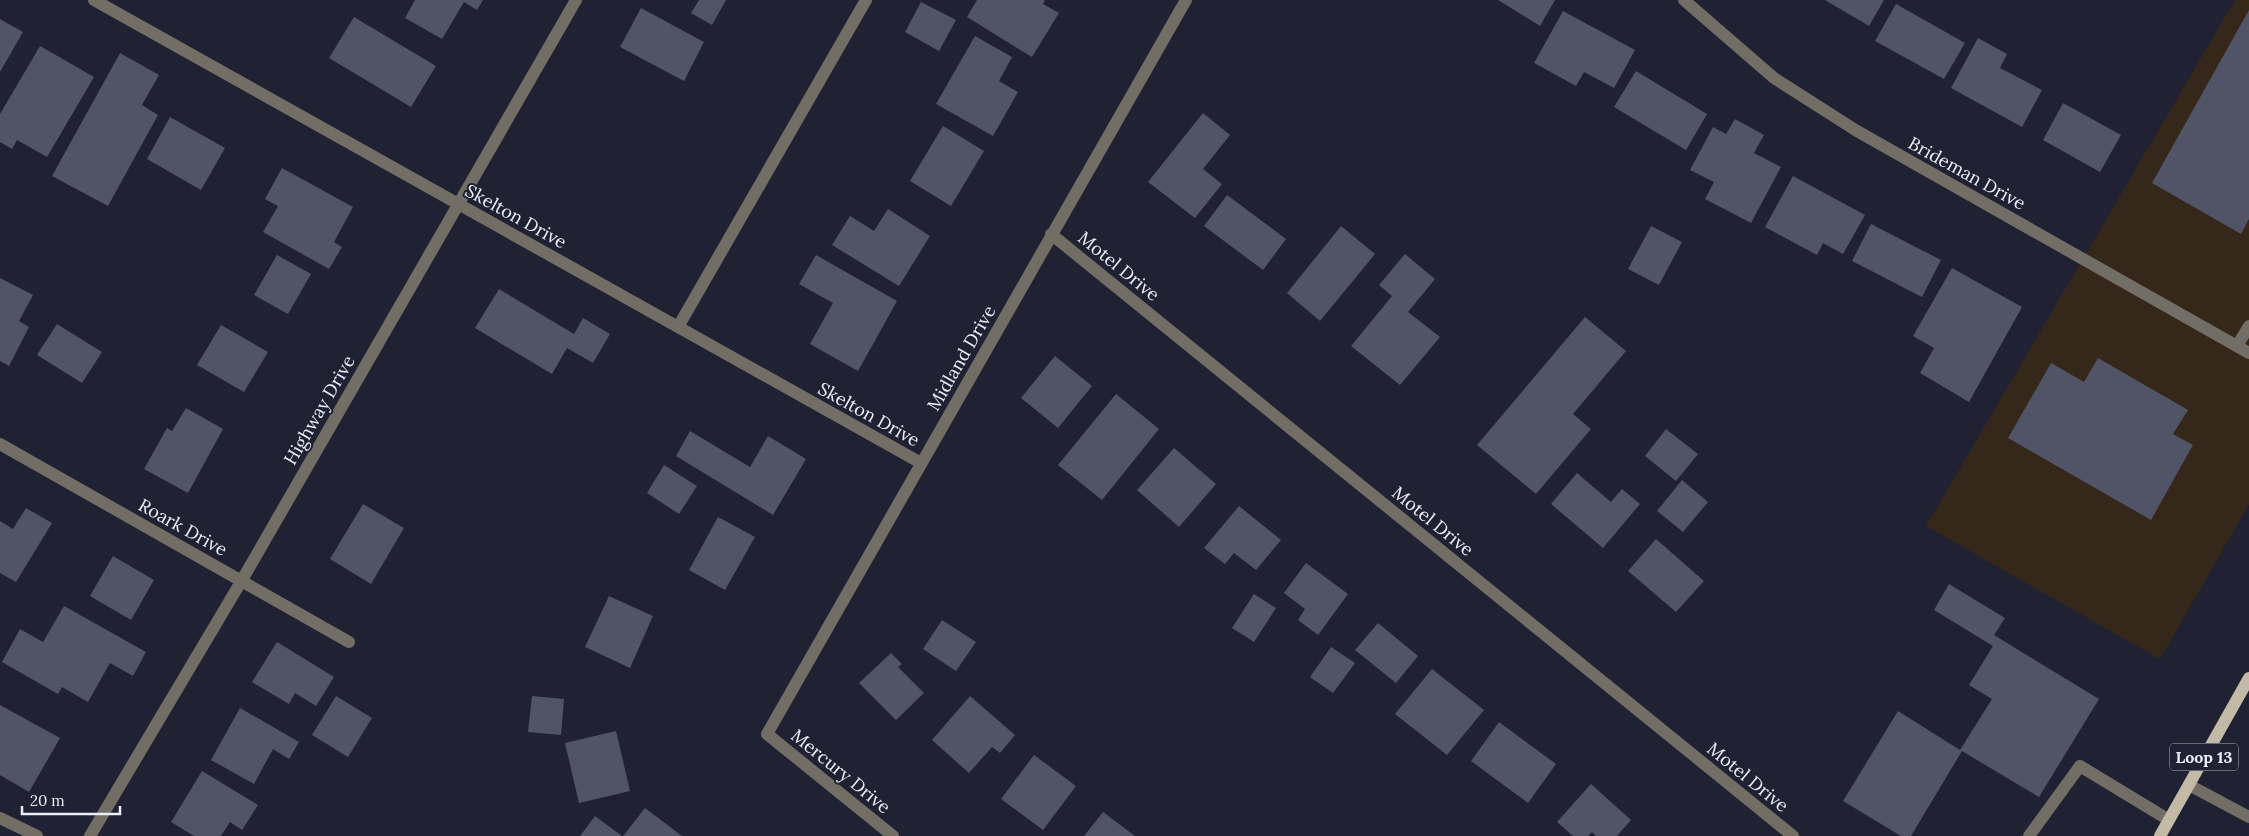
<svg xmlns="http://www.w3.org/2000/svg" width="2249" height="836" viewBox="0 0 2249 836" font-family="Lora,serif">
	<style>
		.commercial { fill: #35281b }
		.building { fill: #515367 }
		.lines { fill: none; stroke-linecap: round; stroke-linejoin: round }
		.minor { stroke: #726e65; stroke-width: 12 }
		.major { stroke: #c2b9a6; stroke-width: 12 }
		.labels { text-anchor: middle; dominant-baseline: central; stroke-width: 4; stroke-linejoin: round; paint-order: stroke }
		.shield { fill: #202233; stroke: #aeb0be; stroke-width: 1 }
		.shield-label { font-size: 16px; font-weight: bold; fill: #ebedf9 }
		.street-label { font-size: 18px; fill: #ebedf9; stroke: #202233 }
	</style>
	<rect width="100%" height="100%" fill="#202233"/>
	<path class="commercial" d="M2235 0H2249V504L2160 659 1926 526Z"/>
	<path class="building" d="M415 0H483L477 10 464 2 442 39 405 18Z
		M699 0H726L712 25 691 13Z
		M977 0H1045L1043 4 1059 13 1032 57 967 17Z
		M1498 0H1555L1540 26Z
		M1825 0H1884L1869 26Z
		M921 2 956 20 939 51 905 32Z
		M1896 4 1965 43 1944 79 1875 41Z
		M641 8 704 42 684 81 620 47Z
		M2249 10V219L2241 234 2152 183Z
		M1563 11 1635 50 1614 88 1584 72 1576 86 1534 63Z
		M354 17 436 66 411 107 329 58Z
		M0 19 23 32 0 72Z
		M975 36 1012 57 999 81 1018 92 993 136 936 104Z
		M1978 38 2007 54 2000 68 2042 90 2022 127 1951 88Z
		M40 46 94 77 47 157 17 140 12 149 0 142V114Z
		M120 53 159 75 142 105 158 115 108 206 52 176Z
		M1636 71 1707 114 1686 150 1614 107Z
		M2063 103 2121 135 2100 172 2043 140Z
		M1203 113 1230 135 1203 169 1222 184 1195 218 1148 182Z
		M170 117 225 148 201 190 147 159Z
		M1735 119 1764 135 1754 153 1781 167 1751 223 1705 199 1714 182 1690 170 1713 127 1726 134Z
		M943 126 984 151 951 206 910 181Z
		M282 168 353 207 334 242 342 247 329 269 263 232 278 206 265 199Z
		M1793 176 1865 215 1843 254 1823 243 1817 255 1765 227Z
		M1227 195 1286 239 1263 270 1204 226Z
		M888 209 930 236 899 286 832 245 850 216 874 231Z
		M1871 224 1941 260 1922 297 1852 261Z
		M1341 226 1375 254 1320 321 1287 293Z
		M1651 226 1682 242 1659 285 1628 269Z
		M1405 254 1435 279 1408 312 1440 337 1400 385 1351 346 1392 296 1379 285Z
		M277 255 311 274 288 314 254 295Z
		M816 255 897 301 858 371 810 344 833 303 799 284Z
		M1952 268 2022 307 1969 402 1920 373 1934 348 1913 336Z
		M0 278 33 295 19 321 29 327 9 366 0 361Z
		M499 289 574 334 583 318 610 334 593 363 567 348 552 374 475 328Z
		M1585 317 1626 351 1573 414 1591 429 1536 494 1477 445Z
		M57 324 102 352 82 383 37 355Z
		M221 325 268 352 244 392 197 365Z
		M1055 356 1092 386 1058 428 1021 398Z
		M2098 358 2188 410 2173 434 2193 445 2151 520 2008 438 2051 363 2084 382Z
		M1116 394 1159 429 1102 500 1058 465Z
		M186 408 223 429 188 493 144 469 167 428 172 431Z
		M1666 429 1698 454 1676 481 1645 456Z
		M690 431 750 467 768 436 806 459 773 515 676 456Z
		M1174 448 1216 484 1179 527 1137 490Z
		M664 465 697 486 679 514 647 493Z
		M1577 473 1611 502 1622 489 1640 504 1603 548 1551 504Z
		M1682 480 1708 502 1683 532 1657 511Z
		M363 504 404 528 371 584 330 559Z
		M1239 506 1281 540 1256 570 1234 553 1225 564 1204 548Z
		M26 508 52 523 16 582 0 573V521L13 529Z
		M718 517 755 537 725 590 689 570Z
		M1656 539 1704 581 1676 612 1628 571Z
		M113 556 154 580 131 620 90 596Z
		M1306 563 1348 594 1318 635 1298 620 1305 609 1284 593Z
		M1949 584 2005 618 1994 635 2099 699 2039 797 1962 751 1911 836H1901L1843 801 1898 711 1960 750 1992 699 1969 685 1993 646 1934 610Z
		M1254 594 1276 608 1254 642 1232 628Z
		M609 596 653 616 630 668 585 647Z
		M64 606 146 652 133 676 110 663 88 702 62 687 58 694 2 662 20 629 43 642Z
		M942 620 976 642 956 671 923 649Z
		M1378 623 1418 656 1396 683 1355 650Z
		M277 642 334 677 316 706 295 693 289 704 252 682Z
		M1331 647 1355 663 1333 693 1310 677Z
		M891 653 902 664 898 667 924 693 896 720 859 683Z
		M1432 669 1484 710 1447 755 1395 714Z
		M336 696 372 718 348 757 312 735Z
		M532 696 564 699 561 735 528 732Z
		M970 696 1015 735 1000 753 992 747 969 773 932 740Z
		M0 705 60 738 29 792 0 775Z
		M240 708 299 742 289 759 273 749 254 784 211 760Z
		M1499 722 1556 764 1528 803 1471 761Z
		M616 731 630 791 579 803 565 743Z
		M1034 755 1076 786 1043 830 1001 799Z
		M202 771 258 805 242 830 230 822 221 836H194L171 822Z
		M1591 784 1631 820 1617 836H1596L1592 832 1588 836H1573L1557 822Z
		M645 808 682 836H623Z
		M1103 812 1135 836H1084Z
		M595 816 622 836H580Z"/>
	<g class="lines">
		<path class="minor" d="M94 0 921 463
			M1684 0 1774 78 1857 131 2249 353
			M1051 234 1793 836
			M678 327 866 0
			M2237 346 2249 326
			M0 444 349 642
			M2189 785 2249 817
			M0 818 37 836
			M90 836 242 580 576 0
			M893 836 767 734 1186 0
			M2029 836 2080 766 2169 820"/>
		<path class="major" d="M2160 836 2249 678"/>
	</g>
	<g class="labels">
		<rect class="shield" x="2170" y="743.5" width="68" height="27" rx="4"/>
		<g class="shield-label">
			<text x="2204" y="757">Loop 13</text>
		</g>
		<g class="street-label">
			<text transform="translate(1967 173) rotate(29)">Brideman Drive</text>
			<text transform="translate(516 216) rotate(29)">Skelton Drive</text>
			<text transform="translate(1119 266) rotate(39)">Motel Drive</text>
			<text transform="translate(961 358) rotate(-60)">Midland Drive</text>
			<text transform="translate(319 410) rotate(-60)">Highway Drive</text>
			<text transform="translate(869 414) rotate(29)">Skelton Drive</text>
			<text transform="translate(1433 521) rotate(39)">Motel Drive</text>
			<text transform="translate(183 527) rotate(29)">Roark Drive</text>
			<text transform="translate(841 771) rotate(39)">Mercury Drive</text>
			<text transform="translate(1748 777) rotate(39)">Motel Drive</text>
		</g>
	</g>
	<path d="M22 806v8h98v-8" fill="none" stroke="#ebedf9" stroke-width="2.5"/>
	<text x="30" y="806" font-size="15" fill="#ebedf9" stroke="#202233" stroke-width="4" paint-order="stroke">20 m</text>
</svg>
